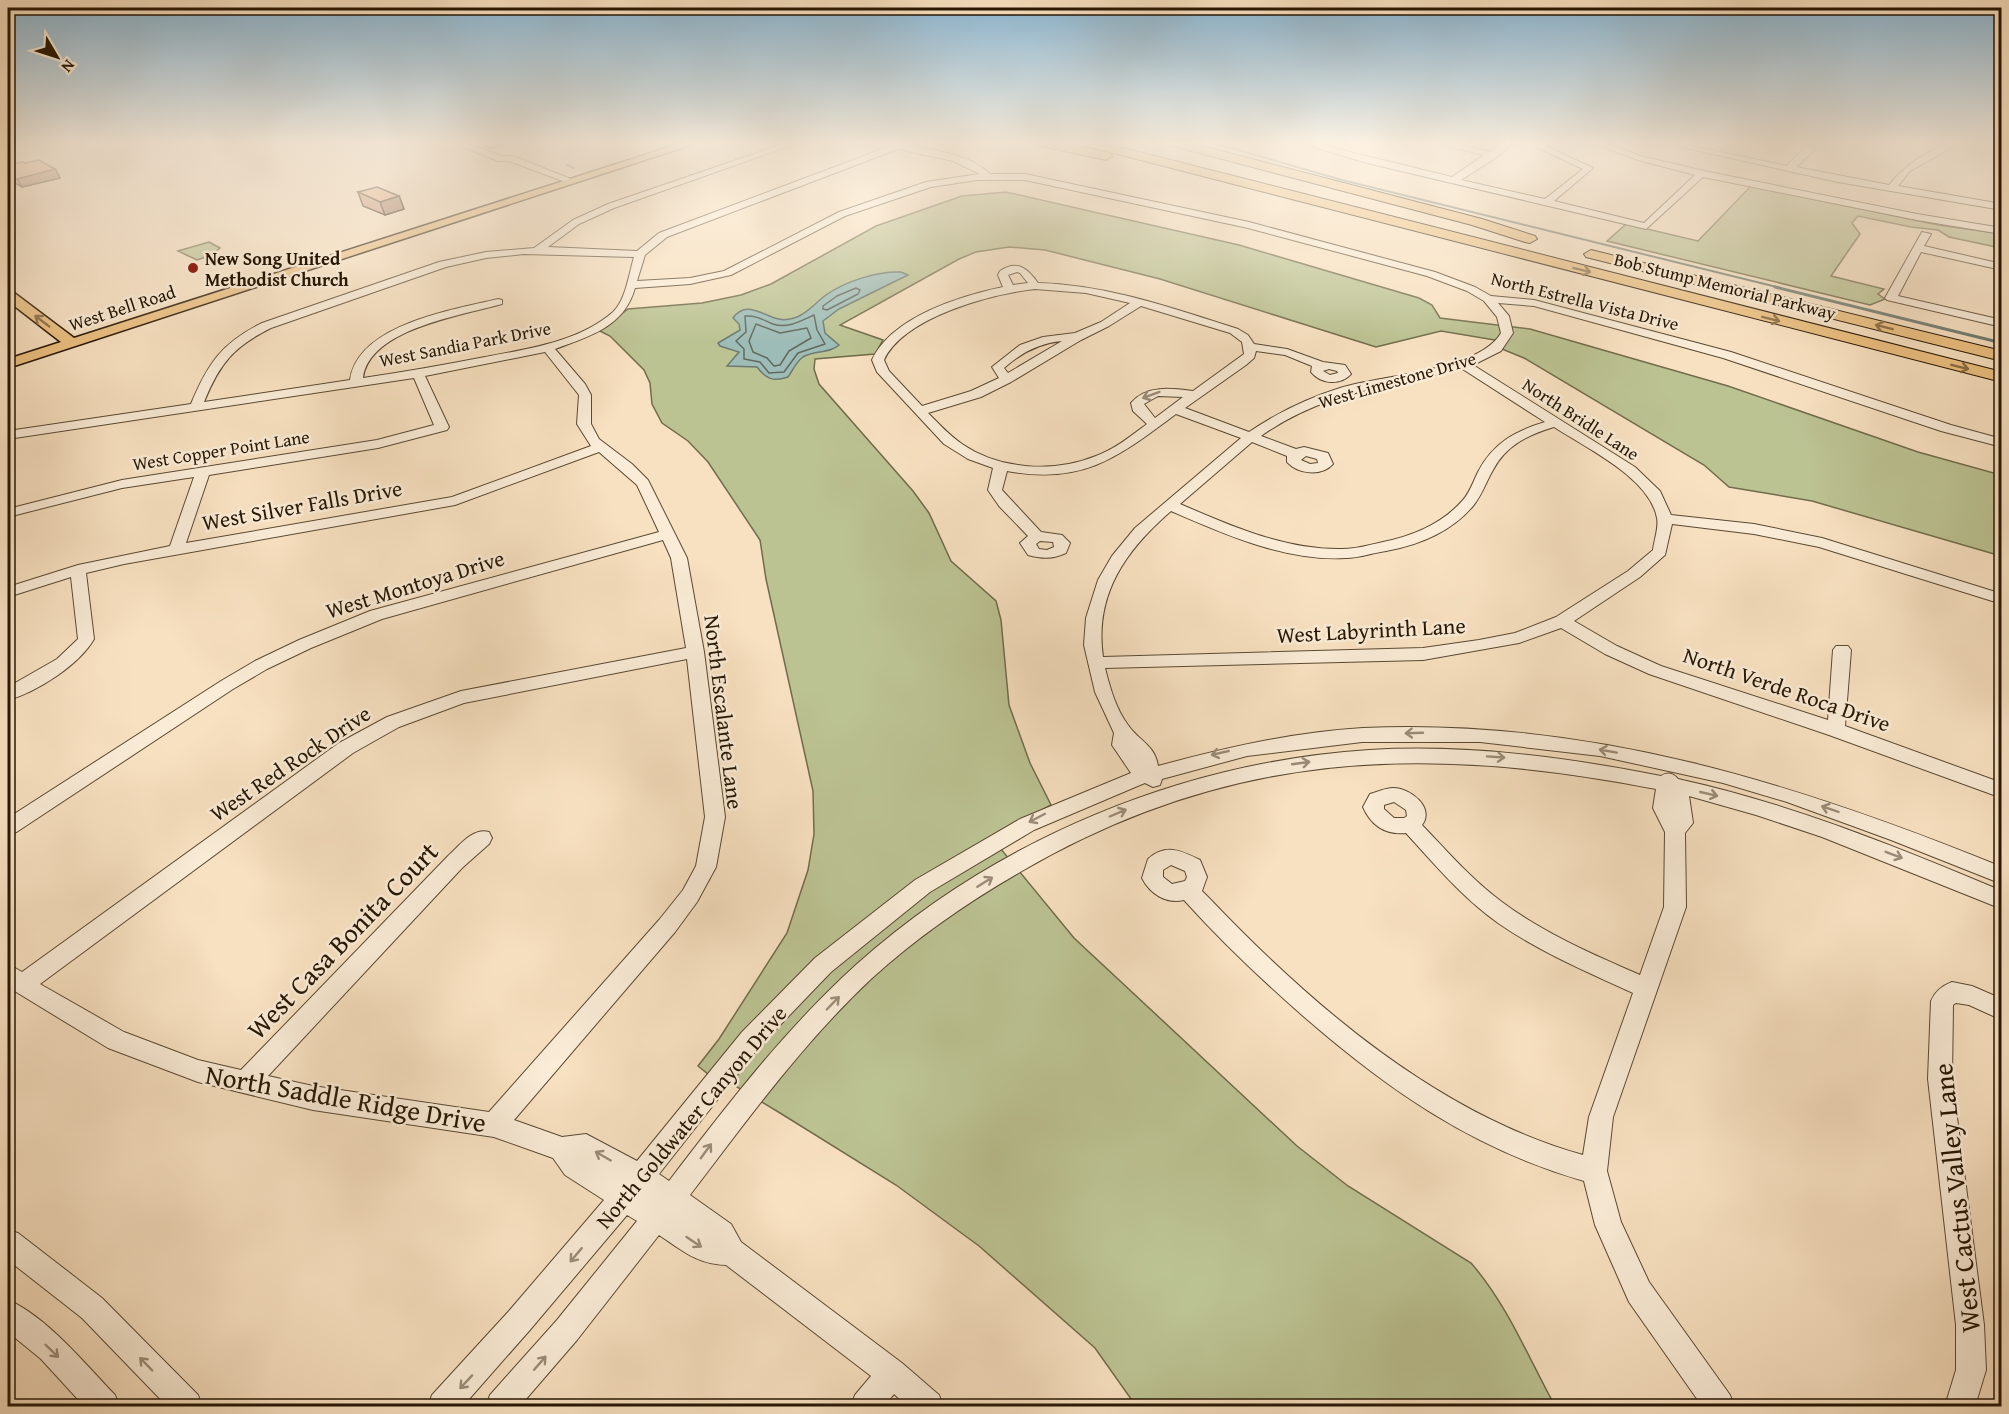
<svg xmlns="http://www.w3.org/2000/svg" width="2009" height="1414" viewBox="0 0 2009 1414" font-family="'Gentium Book Plus',serif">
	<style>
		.green { fill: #bcc393; stroke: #716c4b; stroke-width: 1.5 }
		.water { fill: #9ebcb7; stroke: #6e7a6f; stroke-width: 1.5 }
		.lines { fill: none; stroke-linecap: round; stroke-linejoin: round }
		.shore { stroke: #62695d; stroke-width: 1.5 }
		.stream-far1 { stroke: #6e7a6f; stroke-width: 2 }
		.stream { stroke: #6e7a6f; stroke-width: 3 }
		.minor-casing { stroke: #5a4932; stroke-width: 2 }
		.major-casing { stroke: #261603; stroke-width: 3 }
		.highway-casing { stroke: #261603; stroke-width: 2 }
		.minor { fill: #faecd7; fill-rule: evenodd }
		.major { fill: #ecc080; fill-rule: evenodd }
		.highway { fill: #ecc080; fill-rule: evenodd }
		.wall { fill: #c28f6c; stroke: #261603; stroke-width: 1.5 }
		.shaded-wall { fill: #9e7458; stroke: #261603; stroke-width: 1.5 }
		.building { fill: #e2a67d; stroke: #261603; stroke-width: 1.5 }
		.oneway { stroke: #896b42 }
		.oneway2 { stroke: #9b8c78 }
		.poi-dot { fill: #8f2418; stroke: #faecd7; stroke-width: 2 }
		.labels { text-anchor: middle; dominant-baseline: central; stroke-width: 5; stroke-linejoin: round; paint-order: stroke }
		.far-poi-label { font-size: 18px; font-weight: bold; fill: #261603; stroke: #faecd7; text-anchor: start }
		.far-street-label { font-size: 18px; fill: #261603; stroke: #faecd7 }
		.street-label { font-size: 22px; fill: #261603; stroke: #faecd7 }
		.near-street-label { font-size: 27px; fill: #261603; stroke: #faecd7 }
	</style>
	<rect width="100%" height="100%" fill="#f8e1c1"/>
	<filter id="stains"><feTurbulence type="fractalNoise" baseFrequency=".00333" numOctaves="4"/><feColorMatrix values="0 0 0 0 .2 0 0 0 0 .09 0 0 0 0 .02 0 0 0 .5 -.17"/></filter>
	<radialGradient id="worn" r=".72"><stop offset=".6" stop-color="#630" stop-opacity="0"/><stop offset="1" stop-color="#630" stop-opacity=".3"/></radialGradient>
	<path class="green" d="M1751 186 1938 225 2002 234 2001 248 1949 237 1938 230 1911 227 1858 216 1852 223 1860 234 1831 276 1884 289 1878 294 1885 299 1870 305 1607 241 1626 224 1698 241Z
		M1006 192 1239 245 1419 298 1432 305 1440 318 1530 329 1728 386 1918 452 2001 475V556L1812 501 1729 487 1704 465 1524 358 1492 345 1495 340 1441 331 1376 347 1160 279 1045 250 1009 247 976 252 959 259 840 325 883 340 875 354 815 359 814 369 819 384 913 491 929 513 951 561 996 601 1001 620 1009 705 1030 763 1051 805 991 837 1074 938 1297 1146 1348 1186 1471 1263C1507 1304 1529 1359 1555 1406H1136L1095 1348 979 1246 896 1185 780 1113 734 1085 713 1078 698 1066 719 1039 787 933 808 870 814 834 813 791 766 579 760 540 708 462 688 441 662 423 652 404 650 383 644 370 610 336 600 331 628 309 702 303 741 295 771 284 876 226 962 196Z
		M209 242 220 248 212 255 197 260 178 251Z"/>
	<path class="water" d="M901 272 908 275 839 309 823 321 825 333 839 345C829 354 814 350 803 357 796 362 793 370 788 377 773 382 766 379 757 367L727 366 739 352 720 346 718 343 740 330 739 324 733 318C746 299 763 316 779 319 785 321 791 319 797 317 809 312 816 302 826 295 846 281 878 271 901 272Z"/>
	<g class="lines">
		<path class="shore" d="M856 288 860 290 858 294 827 310 823 309V306L837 296Z
			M814 315 817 330 825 344 798 353 784 372 769 373 760 362 744 359V349L736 341 746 332 745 316C756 315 763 320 773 324 787 329 801 321 814 315Z
			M756 324 780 333 807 328 811 338 789 351 780 365 774 366 767 358 753 352 749 341Z"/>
		<path class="stream-far1" d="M1214 143 1342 180 1781 288
			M567 165 574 168"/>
		<path class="stream" d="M1775 287 2002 343"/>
		<g class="minor-casing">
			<path id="minor" d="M8 143H29L8 148Z
				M453 143H465L502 156H513L576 181 568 183 509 161H498Z
				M786 143H798L614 208 579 224 548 247 637 251 659 233 888 147 882 146V143H892C923 149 967 151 990 174H1025L1249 222 1435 272 1475 287 1491 296 1534 300 1731 352 1951 425 2002 439V447L1941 431 1723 358 1534 306 1498 303 1509 316 1513 333 1501 351 1473 365 1635 467 1660 491 1671 515 1754 524 1822 538 2002 594V604L1819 547 1754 534 1672 524 1665 555 1640 577 1574 621 1617 646 1661 666 1828 720 1833 650 1836 646H1848L1851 650 1845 726 2002 783V798L1829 735 1649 674 1605 654 1561 628 1519 643 1423 660 1105 668C1110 688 1116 709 1128 725 1139 741 1155 745 1158 766 1225 748 1293 732 1363 728 1589 718 1795 783 2002 867V884L1891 840 1787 802 1723 783 1600 756 1480 742H1362L1247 756 1162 779 1160 785 1153 787 1145 783 1140 785 1034 830 930 892 831 972 759 1047 659 1174 669 1181C727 1105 786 1028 857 964 997 839 1182 762 1369 750 1466 744 1565 757 1661 776 1667 772 1673 773 1678 779 1789 803 1897 847 2002 891V909L1822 837 1756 815 1689 796 1693 823 1685 833 1686 907 1613 1117 1607 1171 1621 1222 1649 1282 1730 1395 1734 1406H1702L1629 1302 1595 1225 1584 1181C1473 1149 1388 1090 1302 1015 1261 979 1221 941 1184 900 1166 904 1150 894 1142 878L1148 859C1166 843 1182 851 1200 860L1207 877 1202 891 1210 899C1312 1006 1439 1115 1583 1155L1589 1117 1633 993C1587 972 1540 952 1498 923 1463 898 1435 865 1406 833 1385 835 1371 825 1363 807L1370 794C1377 792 1386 788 1393 788 1411 788 1435 808 1422 825 1448 852 1472 880 1502 902 1543 933 1592 954 1640 975L1664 907 1665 832 1653 808 1656 789C1425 744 1230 750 1022 871 968 902 917 937 871 979 802 1044 747 1120 690 1195L731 1224 741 1242 902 1363 939 1395 943 1406H907L894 1394 884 1406H851L855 1395 871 1376 726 1265C697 1264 683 1251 659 1235L577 1340 520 1406H486L490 1395 557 1320 637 1221 627 1215 529 1331 463 1406H428L432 1395 509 1311 604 1200 565 1175 553 1158 494 1137 313 1110 198 1082 108 1048 8 987V964L22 972 339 743 387 717 461 691 686 648 671 558 663 540 382 619 311 648 267 669 233 689 15 833 8 836V818L221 681 255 661 299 640 370 611 659 532 637 485 599 452 455 505 124 564 86 573 94 639C79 665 37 692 8 700V687L57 659 78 639 71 577 8 597V587L78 565 170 546 194 477 122 488 8 517V509L122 480 377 440 434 425 414 378 8 439V431L191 404C208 363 222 343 262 323L439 262 486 252 534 248 573 220 608 204ZM898 149 953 161 980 174 926 182 839 212 724 271 690 278 637 281 645 255 667 237ZM977 180H1025L1248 228 1427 276 1467 291 1484 301 1497 317 1501 333C1479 371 1382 375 1340 388 1308 398 1277 413 1249 432L1185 408 1246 365 1254 358 1256 351 1285 355 1312 366 1311 372C1321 384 1340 386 1351 374L1345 365 1323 362 1287 349 1254 344 1248 335 1238 329C1172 308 1108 285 1038 283 1028 269 1017 259 1000 271L998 275 1003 287C960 296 892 317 872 360L877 372 944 444 968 459 993 468 988 490 999 506 1028 536 1020 543 1028 555C1043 559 1052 559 1066 553L1070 543 1062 535 1041 532 1002 490 1007 471C1084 485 1118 457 1176 414L1241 438 1135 528 1112 556 1098 580 1086 618 1084 645 1095 692 1114 733 1112 745 1131 773 1020 819 915 880 815 958 742 1032 637 1161 586 1134 562 1137 514 1120 675 932 697 902 716 867 725 817 704 652 687 558 648 480 632 464 599 439 591 424V395L585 384 555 349C590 336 624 327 635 288L690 284 731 275 845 216 931 187ZM524 254 634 257C629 273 626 300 613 312 579 342 527 349 485 357 444 365 404 372 363 378 369 329 463 315 502 304V300L498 299C453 310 358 324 350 380L204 402C220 363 233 347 271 328L446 267 486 258ZM1017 272 1020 273 1028 283 1013 285 1008 275ZM1035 289 1086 293 1130 303 1101 322 1075 333 1043 337 1020 345 992 367 999 378 971 391 922 406 889 371 884 360C904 317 991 294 1035 289ZM1141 306 1230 333 1242 342 1244 354 1193 391C1171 388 1146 385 1131 403L1133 411 1147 424C1131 436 1115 449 1096 456 1054 473 1000 470 962 444 950 436 939 424 928 413L981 397 1011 382 1081 340 1109 326ZM1062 341 1008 373 1004 368C1021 353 1039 343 1062 341ZM545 352 579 395 577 424 591 446 452 497 186 543 209 475 378 448 447 430 449 427 425 376ZM1461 368 1545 422C1515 431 1493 443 1478 472 1473 482 1470 492 1463 500 1442 524 1413 536 1383 542 1369 545 1356 549 1342 549 1285 550 1231 526 1180 504L1252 442 1287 456V462C1298 474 1321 477 1333 464L1328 453 1304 447 1296 449 1261 436C1326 390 1388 388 1461 368ZM1329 369 1337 371 1338 373 1330 375 1323 371ZM1158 396 1183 397 1155 418 1144 404ZM1554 427C1586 448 1650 478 1657 518 1659 527 1654 541 1653 550L1628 571 1556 617 1515 633 1479 640 1423 648 1103 657C1094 594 1126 550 1171 511 1224 534 1286 562 1346 558 1359 558 1372 553 1386 551 1419 545 1451 532 1473 506 1482 495 1486 482 1493 470 1506 445 1528 435 1554 427ZM1306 456 1317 459 1318 463 1310 464 1301 460ZM1040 541 1053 542 1054 547 1047 550 1039 549 1036 544ZM687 659 705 817 696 866 683 890 659 920 489 1112 313 1086 268 1076 462 868 489 844 492 838 489 832C473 827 459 846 448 856L241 1070 198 1060 124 1032 40 984 353 753 399 727 464 703ZM1394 802 1406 810 1407 816 1404 818H1394L1384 809V805ZM1171 865 1185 871 1187 877 1185 881 1172 884 1163 877V870Z
				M1300 143H1313L1452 177 1484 155 1435 143H1450L1490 152 1501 144 1520 143 1507 148 1497 157 1461 180 1545 199 1583 169 1528 143H1539L1593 168 1554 201 1644 223 1695 175 1638 160 1593 143H1604L1644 157 1709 172 1917 214 2002 228V234L1917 220 1703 177 1646 229 1367 163Z
				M1663 143H1678L1787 166C1798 154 1806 143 1822 143L1796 167 1889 185C1904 166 1935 143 1960 143L1910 171 1898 186 2002 204V210L1838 182Z
				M1996 143H2002V146L1997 145Z
				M1922 232 1931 234 1924 246 2002 264V270L1921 252 1898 296 2002 320V327L1887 300 1885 298Z
				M1952 982 1972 986 2002 999V1020L1969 1005 1956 1003 1953 1005 1952 1079 1984 1325 1986 1370 1975 1406H1945L1956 1370V1325L1928 1079 1931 1001C1935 991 1942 986 1952 982Z
				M8 1230 18 1233 102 1298 198 1395 202 1406H167L82 1318 8 1260Z
				M8 1300C46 1316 86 1365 115 1395L119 1406H84L41 1359 8 1332Z"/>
		</g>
		<g class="major-casing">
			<path id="major" d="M682 143H697L8 368V359L61 342 8 301V291L13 292 74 338Z"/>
		</g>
		<g class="highway-casing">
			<path id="highway" d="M1039 143H1061L1110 153 1112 156 1106 160 1041 146Z
				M1084 143H1104L2002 372V382L1086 146Z
				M1171 143H1190L1482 219 1535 236 1537 239 1530 243 1525 242 1472 225 1173 146Z
				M1591 250 2002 351V361L1586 257 1584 254Z"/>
		</g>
		<use href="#minor" class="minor"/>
		<use href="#major" class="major"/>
		<use href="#highway" class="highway"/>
	</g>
	<path class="wall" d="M477 143H509L491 148Z
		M26 163 55 169 60 178 22 187 8 179V165Z
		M358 192 399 196 404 209 385 215 363 206Z"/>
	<path class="shaded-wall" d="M490 143H509L491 148Z
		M55 169 60 178 22 187 17 179Z
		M399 196 404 209 385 215 380 202Z"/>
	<path class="building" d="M39 160 55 169 17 179 8 173V165L22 162 26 163Z
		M377 187 399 196 380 202 358 192Z"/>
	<defs><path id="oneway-shaft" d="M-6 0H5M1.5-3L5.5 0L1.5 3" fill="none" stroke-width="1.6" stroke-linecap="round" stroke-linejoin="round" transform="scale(1.5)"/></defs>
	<g class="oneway">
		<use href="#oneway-shaft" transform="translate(1582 270) rotate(14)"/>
		<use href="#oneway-shaft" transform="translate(1771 319) rotate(14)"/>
		<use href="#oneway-shaft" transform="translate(42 321) rotate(-143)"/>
		<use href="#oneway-shaft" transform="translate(1884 327) rotate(-166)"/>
		<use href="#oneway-shaft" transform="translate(1960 367) rotate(14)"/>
	</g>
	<g class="oneway2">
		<use href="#oneway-shaft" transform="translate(1151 395) rotate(160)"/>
		<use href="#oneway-shaft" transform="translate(1414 733) rotate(178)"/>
		<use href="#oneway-shaft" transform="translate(1608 751) rotate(-170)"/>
		<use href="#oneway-shaft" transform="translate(1220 753) rotate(167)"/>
		<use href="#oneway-shaft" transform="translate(1496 757) rotate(4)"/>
		<use href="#oneway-shaft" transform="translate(1301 763) rotate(-8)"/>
		<use href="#oneway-shaft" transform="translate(1709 794) rotate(13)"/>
		<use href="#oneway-shaft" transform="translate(1830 809) rotate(-161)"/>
		<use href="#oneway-shaft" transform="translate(1118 813) rotate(-23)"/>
		<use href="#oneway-shaft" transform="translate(1037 818) rotate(152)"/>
		<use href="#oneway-shaft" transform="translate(1894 855) rotate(21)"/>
		<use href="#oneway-shaft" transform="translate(985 882) rotate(-32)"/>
		<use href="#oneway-shaft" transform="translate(833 1003) rotate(-46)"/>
		<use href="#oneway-shaft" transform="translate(706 1151) rotate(-54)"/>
		<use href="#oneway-shaft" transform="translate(603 1156) rotate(-150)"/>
		<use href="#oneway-shaft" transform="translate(694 1242) rotate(34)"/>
		<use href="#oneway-shaft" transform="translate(576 1255) rotate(130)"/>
		<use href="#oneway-shaft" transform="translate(52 1351) rotate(44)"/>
		<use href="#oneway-shaft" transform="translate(540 1363) rotate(-49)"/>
		<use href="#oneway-shaft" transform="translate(146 1364) rotate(-134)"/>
		<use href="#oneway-shaft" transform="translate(466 1382) rotate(133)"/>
	</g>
	<linearGradient id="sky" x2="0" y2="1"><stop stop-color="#8ab7d4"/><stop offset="0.42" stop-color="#fcf2e3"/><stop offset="1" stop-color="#fcf2e3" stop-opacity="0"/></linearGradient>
	<rect width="2009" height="341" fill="url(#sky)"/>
	<circle class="poi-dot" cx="193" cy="268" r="6"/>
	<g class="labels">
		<g class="far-poi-label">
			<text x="205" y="258">New Song United<tspan x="205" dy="21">Methodist Church</tspan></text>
		</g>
		<g class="far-street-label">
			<text transform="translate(1725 286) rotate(14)">Bob Stump Memorial Parkway</text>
			<text transform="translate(1585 301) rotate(14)">North Estrella Vista Drive</text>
			<text transform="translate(122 308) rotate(-18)">West Bell Road</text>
			<text transform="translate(465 344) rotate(-11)">West Sandia Park Drive</text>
			<text transform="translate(1397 380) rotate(-16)">West Limestone Drive</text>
			<text transform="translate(1581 419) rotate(33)">North Bridle Lane</text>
			<text transform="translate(221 450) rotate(-9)">West Copper Point Lane</text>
		</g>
		<g class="street-label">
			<text transform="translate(302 505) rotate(-10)">West Silver Falls Drive</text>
			<text transform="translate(415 584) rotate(-17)">West Montoya Drive</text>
			<text transform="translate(1371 630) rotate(-3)">West Labyrinth Lane</text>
			<text transform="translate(1787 689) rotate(19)">North Verde Roca Drive</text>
			<text transform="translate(724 712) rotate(83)">North Escalante Lane</text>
			<text transform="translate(290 763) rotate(-34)">West Red Rock Drive</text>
			<text transform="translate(691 1117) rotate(-50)">North Goldwater Canyon Drive</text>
		</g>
		<g class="near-street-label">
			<text transform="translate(342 940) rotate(-46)">West Casa Bonita Court</text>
			<text transform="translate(346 1098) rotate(10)">North Saddle Ridge Drive</text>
			<text transform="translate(1956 1198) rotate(-96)">West Cactus Valley Lane</text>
		</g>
	</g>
	<rect width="2009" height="1414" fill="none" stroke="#f8e1c1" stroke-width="30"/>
	<rect x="9" y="9" width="1991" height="1396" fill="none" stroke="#261603" stroke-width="3"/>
	<rect x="15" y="15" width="1979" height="1384" fill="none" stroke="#261603" stroke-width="1.5"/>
	<g transform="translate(57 57) rotate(129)" stroke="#faecd7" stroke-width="4.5" paint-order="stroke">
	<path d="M0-4.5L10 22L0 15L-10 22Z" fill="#261603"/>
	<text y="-9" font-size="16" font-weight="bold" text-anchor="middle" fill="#261603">N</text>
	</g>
	<rect width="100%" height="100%" filter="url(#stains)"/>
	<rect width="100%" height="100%" fill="url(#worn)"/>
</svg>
